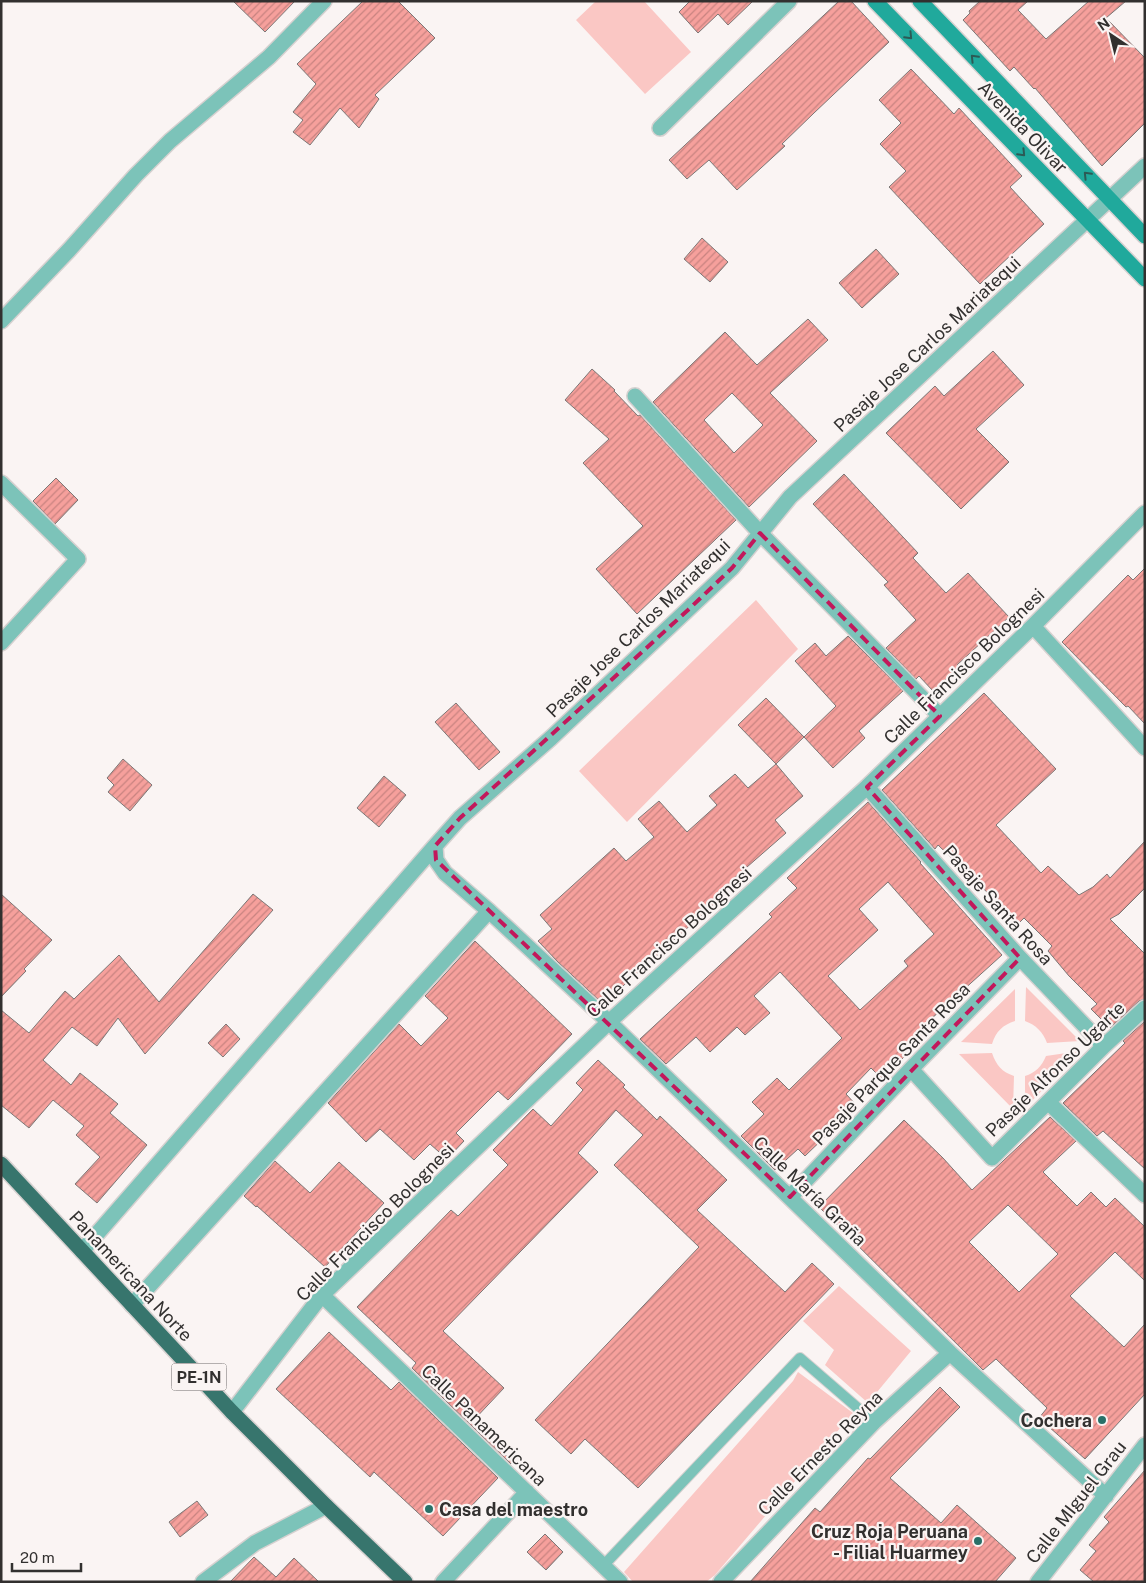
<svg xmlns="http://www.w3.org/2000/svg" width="1146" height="1583" viewBox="0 0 1146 1583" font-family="'Public Sans',sans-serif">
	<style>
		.green { fill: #fac7c4 }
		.building { fill: url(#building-hatch); stroke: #7c7776; fill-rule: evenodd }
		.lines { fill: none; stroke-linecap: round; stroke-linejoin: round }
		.lane-casing { stroke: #d6d1d0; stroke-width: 12 }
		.street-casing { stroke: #d6d1d0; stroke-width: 18 }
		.secondary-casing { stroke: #d6d1d0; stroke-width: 18 }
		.highway-casing { stroke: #d6d1d0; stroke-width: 18 }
		.lane { stroke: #7cc3b9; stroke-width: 10 }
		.street { stroke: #7cc3b9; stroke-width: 15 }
		.secondary { stroke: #20a99c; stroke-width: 15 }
		.highway { stroke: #37756d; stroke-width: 15 }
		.oneway { stroke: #2c5a55 }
		.marked { fill: none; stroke: #c2185b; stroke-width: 4; stroke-dasharray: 10 6; stroke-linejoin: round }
		.poi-dot { fill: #287068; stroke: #faf4f3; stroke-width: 2 }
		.labels { text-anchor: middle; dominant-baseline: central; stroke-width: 4.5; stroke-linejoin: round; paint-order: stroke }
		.shield { fill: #faf4f3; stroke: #6e6b6a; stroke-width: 1 }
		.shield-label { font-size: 16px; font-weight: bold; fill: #32302f }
		.street-label { font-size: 18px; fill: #32302f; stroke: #faf4f3 }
		.poi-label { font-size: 18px; font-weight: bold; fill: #32302f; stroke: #faf4f3; text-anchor: end }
	</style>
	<defs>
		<pattern id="building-hatch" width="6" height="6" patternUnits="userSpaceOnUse" patternTransform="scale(1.25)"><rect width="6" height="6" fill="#f6a09c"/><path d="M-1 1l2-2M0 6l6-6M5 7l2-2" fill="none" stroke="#c88380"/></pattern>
	</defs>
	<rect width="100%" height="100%" fill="#faf4f3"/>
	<path class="green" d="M596 1H644L691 52 645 94 576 20Z
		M756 600 798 649 627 822 579 771Z
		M1026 987 1080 1041 1047 1043C1043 1032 1036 1025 1025 1021Z
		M1015 989V1021C1003 1025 996 1031 992 1044L961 1042Z
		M1080 1051 1025 1108V1076C1035 1073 1042 1066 1046 1056Z
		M992 1053C996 1065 1002 1072 1014 1076L1013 1109 959 1054Z
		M839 1286 911 1351 868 1403 825 1365 834 1350 803 1321Z
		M798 1372 853 1413 715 1575 706 1582H633L624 1572 793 1381Z"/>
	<path class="building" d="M233 1H295L265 32Z
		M363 1H398L435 38 375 95 379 99 359 128 340 108 310 145 293 132 303 120 293 112 316 84 297 64Z
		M690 1H753L728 25 718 14 698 33 679 12Z
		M839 1H851L889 42 814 113 782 144 785 146 737 190 709 160 687 179 669 160Z
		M980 1H1028L1018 10 1046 39 1089 1H1126L1106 18 1145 58V123L1102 166 1035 88 1034 89 1014 67 1010 71 963 20 970 13 969 11Z
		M911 69 954 114 959 108 1022 176 1010 187 1044 224 980 284 889 187 906 171 880 144 901 123 879 100Z
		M702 238 728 262 710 282 684 259Z
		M876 249 899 274 862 308 839 283Z
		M808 319 828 340 770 393 817 441 749 507 653 402 725 332 757 365ZM732 393 763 425 734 453 704 420Z
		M993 351 1024 385 976 429 1009 462 961 509 886 433 935 386 944 396Z
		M592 369 615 390 614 391 638 416 640 415 736 520 637 614 596 569 643 526 583 463 609 439 565 400Z
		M844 474 918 553 913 558 946 593 968 573 1009 617 957 665 959 667 933 691 919 676 916 679 886 648 916 620 884 585 888 582 813 504Z
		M56 478 78 500 55 524 33 501Z
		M1145 568V724L1128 706 1126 707 1062 642 1128 575 1133 580Z
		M848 636 903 691 859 731 865 738 833 768 804 737 836 706 795 661 815 643 826 656Z
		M984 693 1056 769 996 825 1041 873 1048 866 1079 895 1093 887 1107 874 1110 878 1145 841V888L1119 914 1110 919 1145 954V999L1139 1001 1110 1028 1091 1009 1097 1004 1069 976 1048 951 1052 946 1024 918 1019 923 938 845 935 849 882 790Z
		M766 698 804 737 776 764 738 725Z
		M456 703 500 752 479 770 435 722Z
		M123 759 152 785 130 811 108 792 114 785 107 778Z
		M776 764 803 796 775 820 786 833 731 881 735 885 603 1004 558 962 538 941 552 929 540 915 614 848 626 861 654 837 638 819 659 801 687 832 717 805 709 796 735 774 748 788Z
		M384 776 406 795 379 827 357 808Z
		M868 802 921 862 920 863 1002 955 920 1029 927 1036 881 1078 871 1068 846 1094 857 1106 805 1156 798 1149 775 1170 741 1136 764 1114 752 1102 777 1078 789 1090 842 1038 780 972 754 996 770 1013 745 1035 737 1027 710 1052 696 1037 666 1064 640 1039 772 917 769 914 797 888 787 878ZM888 882 934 934 904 961 908 966 860 1010 828 976 878 930 859 909Z
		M1 894 52 940 24 969 26 971 1 997Z
		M253 894 273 910 145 1054 118 1018 97 1046 72 1027 43 1060 71 1085 80 1073 118 1104 110 1113 147 1145 97 1203 75 1184 100 1157 76 1135 84 1126 53 1100 29 1128 1 1105V1010L29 1033 65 991 74 999 119 955 159 1002Z
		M475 941 572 1034 508 1100 498 1091 456 1133 464 1141 447 1159 430 1144 414 1160 380 1129 366 1142 328 1103 399 1024 421 1046 448 1018 425 996Z
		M1145 1021V1169L1103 1131 1097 1136 1063 1103 1125 1043 1123 1041Z
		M226 1024 240 1039 223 1057 208 1043Z
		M598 1060 625 1085 623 1087 657 1120 660 1116 727 1180 697 1210 785 1292 812 1263 834 1284 638 1488 585 1439 571 1454 535 1420 699 1247 614 1165 643 1135 616 1110 578 1153 598 1172 443 1331 504 1388 471 1423 513 1462 511 1464 412 1368 416 1363 357 1307 451 1210 458 1216 508 1165 493 1150 533 1109 551 1126 583 1090 576 1083Z
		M1050 1117 1076 1141 1043 1172 1077 1206 1091 1192 1106 1207 1115 1198 1145 1227V1281L1115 1252 1070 1296 1124 1347 1145 1324V1394L1085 1459 1039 1418 1047 1408 996 1359 983 1370 819 1207 904 1120 943 1158 972 1190ZM1008 1205 1058 1254 1019 1292 969 1242Z
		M275 1161 310 1193 339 1162 384 1203 325 1267 257 1206 256 1207 244 1196Z
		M329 1332 391 1390 399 1382 498 1478 443 1536 374 1472 370 1477 276 1389Z
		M940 1387 960 1407 890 1478 941 1523 957 1505 1016 1558 995 1582H750L815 1508 820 1512 868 1458 870 1459Z
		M1145 1470V1582H1094L1080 1570 1096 1551 1089 1545 1109 1522 1104 1517Z
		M197 1501 208 1515 180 1537 169 1522Z
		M545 1534 563 1552 546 1570 527 1552Z
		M254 1557 276 1577 294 1558 319 1582H230Z"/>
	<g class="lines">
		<g class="lane-casing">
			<path id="lane" d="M603 1566 800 1358 874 1422"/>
		</g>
		<g class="street-casing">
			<path id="street" d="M660 128 789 1
				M1 321 69 250 136 175 170 141 269 57 324 1
				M635 396 760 533 940 716
				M1 483 78 559 1 643
				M1033 626 1145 748
				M867 787 1020 958 1104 1046
				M911 1069 992 1158 1104 1046 1145 1008
				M1048 1102 1145 1195
				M790 1197 911 1069 1020 958
				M82 1251 435 846
				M322 1295 620 1582
				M132 1305 489 911
				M232 1412 322 1295 609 1022 867 787 1033 626 1145 513
				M1106 1496 950 1353 609 1022 489 911 445 873 436 860 435 846 460 818 551 738 732 568 790 497 1145 166
				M203 1582 255 1543 326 1506
				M443 1582 527 1492
				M721 1582 874 1422 950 1353
				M1038 1582 1145 1445"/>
		</g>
		<g class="secondary-casing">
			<path id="secondary" d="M875 1 1145 279
				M920 1 1145 236"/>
		</g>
		<g class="highway-casing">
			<path id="highway" d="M1 1164 232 1412 326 1506 405 1582"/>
		</g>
		<use href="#lane" class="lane"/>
		<use href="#street" class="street"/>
		<use href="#secondary" class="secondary"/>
		<use href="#highway" class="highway"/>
	</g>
	<defs><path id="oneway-chevron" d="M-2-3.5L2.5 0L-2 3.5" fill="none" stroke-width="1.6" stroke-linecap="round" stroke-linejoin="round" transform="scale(1.25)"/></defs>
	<g class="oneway">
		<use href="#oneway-chevron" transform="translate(909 36) rotate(46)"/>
		<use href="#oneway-chevron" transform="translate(974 58) rotate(-134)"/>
		<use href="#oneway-chevron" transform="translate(1022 153) rotate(46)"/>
		<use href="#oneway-chevron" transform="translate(1087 175) rotate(-134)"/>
	</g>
	<path class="marked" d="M760 533 940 716 867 787 1020 958 790 1197 436 860 435 846 460 818 688 610 732 568Z"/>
	<g class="poi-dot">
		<circle cx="1102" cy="1420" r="5"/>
		<circle cx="429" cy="1509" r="5"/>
		<circle cx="978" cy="1541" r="5"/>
	</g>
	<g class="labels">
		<rect class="shield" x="171.5" y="1363.5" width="55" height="27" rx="4"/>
		<g class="shield-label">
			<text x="199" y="1377">PE-1N</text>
		</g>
		<g class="street-label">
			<text transform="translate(1023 127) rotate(46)">Avenida Olivar</text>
			<text transform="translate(927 344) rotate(-43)">Pasaje Jose Carlos Mariatequi</text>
			<text transform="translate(638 628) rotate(-44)">Pasaje Jose Carlos Mariatequi</text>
			<text transform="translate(964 666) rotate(-44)">Calle Francisco Bolognesi</text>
			<text transform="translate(998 905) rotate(48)">Pasaje Santa Rosa</text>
			<text transform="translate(669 942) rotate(-42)">Calle Francisco Bolognesi</text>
			<text transform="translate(891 1064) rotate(-46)">Pasaje Parque Santa Rosa</text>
			<text transform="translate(1055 1069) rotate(-44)">Pasaje Alfonso Ugarte</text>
			<text transform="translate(810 1191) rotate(44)">Calle María Graña</text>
			<text transform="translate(375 1222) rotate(-45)">Calle Francisco Bolognesi</text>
			<text transform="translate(131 1276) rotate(47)">Panamericana Norte</text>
			<text transform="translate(484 1425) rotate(44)">Calle Panamericana</text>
			<text transform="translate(820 1453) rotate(-45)">Calle Ernesto Reyna</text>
			<text transform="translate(1076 1502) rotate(-52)">Calle MIguel Grau</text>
		</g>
		<g class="poi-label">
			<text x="1092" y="1420">Cochera</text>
			<text x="439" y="1509" text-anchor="start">Casa del maestro</text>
			<text x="968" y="1531">Cruz Roja Peruana<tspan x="968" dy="21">- Filial Huarmey</tspan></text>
		</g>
	</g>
	<rect width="1146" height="1583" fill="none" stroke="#32302f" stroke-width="5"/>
	<g transform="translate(1111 35) rotate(325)" stroke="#faf4f3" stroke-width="4" paint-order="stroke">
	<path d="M0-4L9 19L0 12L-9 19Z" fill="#32302f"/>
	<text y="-8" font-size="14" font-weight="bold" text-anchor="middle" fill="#32302f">N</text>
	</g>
	<path d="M12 1563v8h69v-8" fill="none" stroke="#32302f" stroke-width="2.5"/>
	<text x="20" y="1563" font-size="15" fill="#32302f" stroke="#faf4f3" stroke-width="4" paint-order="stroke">20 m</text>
</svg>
